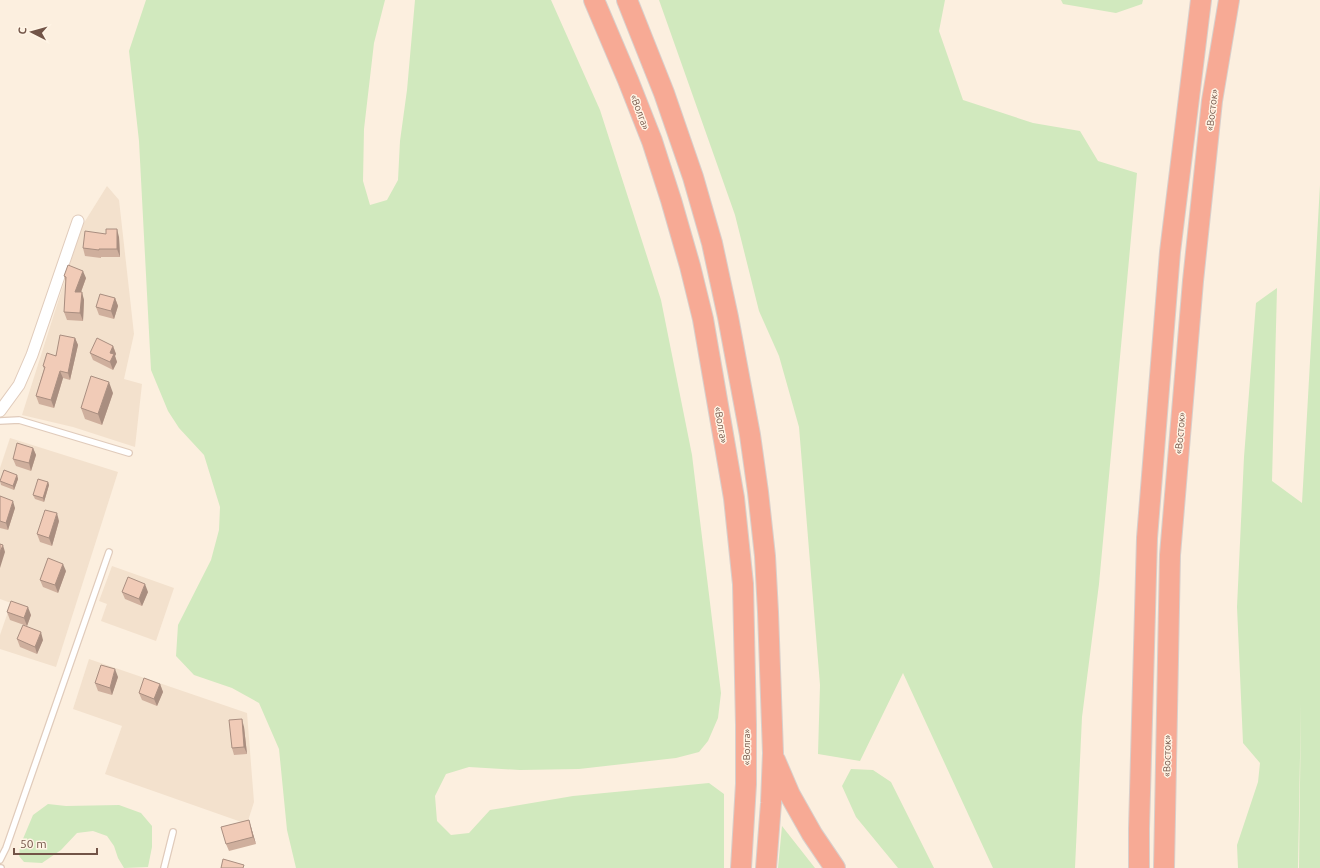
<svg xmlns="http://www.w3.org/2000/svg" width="1320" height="868" viewBox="0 0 1320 868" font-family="Ubuntu,sans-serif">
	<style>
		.residential { fill: #f3e1cd }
		.green { fill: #d1e9be }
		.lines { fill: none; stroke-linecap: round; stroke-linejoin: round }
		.lane-casing { stroke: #e0cbbb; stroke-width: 8 }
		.street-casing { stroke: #e0cbbb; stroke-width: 13 }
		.highway-casing { stroke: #d8cfcb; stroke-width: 22 }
		.lane { stroke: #fff; stroke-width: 5.5 }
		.street { stroke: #fff; stroke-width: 11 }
		.highway { stroke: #f7aa95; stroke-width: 20 }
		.wall { fill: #cfaf9d }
		.shaded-wall { fill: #a98e80 }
		.building { fill: #f1cbb7; stroke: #a98e80 }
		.labels { text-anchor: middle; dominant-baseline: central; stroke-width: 3; stroke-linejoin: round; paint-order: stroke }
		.street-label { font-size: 10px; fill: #725447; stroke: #fff4e5 }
	</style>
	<rect width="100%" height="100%" fill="#fcefdf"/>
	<path class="residential" d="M107 186 119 200 134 334 124 379 142 384 135 447 73 427 22 415 82 226Z
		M10 438 118 472 56 667 0 649V635L11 603 0 599V468Z
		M112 566 174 588 156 641 101 621 107 604 99 601Z
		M89 659 247 713 254 802 247 824 105 774 122 726 73 709Z"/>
	<path class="green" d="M146 0H385L374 43 364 129 363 181 370 205 387 200 398 180 400 141 407 90 415 0H551L600 110 661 300 692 455 721 693 718 718 708 741 699 752 676 758 579 769 520 770 469 767 446 774 435 796 437 821 451 835 469 833 490 810 573 796 709 783 724 794V868H296L287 830 279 749 259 703 232 688 194 675 176 656 178 625 211 560 219 530 220 507 204 455 179 428 168 411 151 370 139 141 129 51Z
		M659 0H945L939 31 963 100 1033 123 1080 131 1098 161 1137 173 1099 584 1082 717 1075 868H993L903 673 860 761 818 754 820 685 799 427 779 356 759 311 735 215Z
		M1061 0H1143L1142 4 1116 13 1063 4Z
		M1320 185V868H1299L1301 702 1298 868H1238L1237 845 1258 782 1260 763 1243 743 1237 607 1244 457 1256 303 1277 288 1272 481 1302 503Z
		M851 769 873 770 891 782 934 868H898L856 817 842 786Z
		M48 804 66 806 119 805 141 813 152 826V847L148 867 124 868 118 858 114 846 107 836 93 831 77 833 61 850 42 863 24 862 19 856 20 846 33 815Z
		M782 826 815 868H778Z"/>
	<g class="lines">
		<g class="lane-casing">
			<path id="lane" d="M0 421 19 420 129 453
				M0 860 6 848 109 552
				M0 868H1
				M164 868 173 832"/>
		</g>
		<g class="street-casing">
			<path id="street" d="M0 411 19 385 32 355 78 221"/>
		</g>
		<g class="highway-casing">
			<path id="highway" d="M594 0 628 80 652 141 671 200 690 266 703 319 734 498 743 584 746 725V784L741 868
				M627 0 664 93 693 177 712 243 728 317 750 435 758 492 765 556 768 612 773 753 771 803 766 868
				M775 760 790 795 812 834 835 868
				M1139 868V829L1147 538 1170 252 1201 0
				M1164 868 1170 555 1193 281 1212 101 1229 0"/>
		</g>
		<use href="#lane" class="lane"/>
		<use href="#street" class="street"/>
		<use href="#highway" class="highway"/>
	</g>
	<path class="wall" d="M119 237 120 257H101V258L85 256 83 248Z
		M64 276 86 278 81 292 84 300 83 321 67 320 64 312 66 282Z
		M115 298 118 306 114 319 99 315 96 307Z
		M75 338 78 345 70 380 63 378 54 408 39 404 36 396 44 369 43 366Z
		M113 346 116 354 115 356 117 362 113 370 93 360 90 353Z
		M113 393 102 425 85 419 81 408Z
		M33 448 36 455 31 471 16 466 13 459Z
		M17 475 18 479 14 490 1 485 0 481Z
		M48 482 49 485 44 502 35 499 33 495Z
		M0 496 15 508 8 530 0 528Z
		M59 521 52 546 40 542 37 534Z
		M66 571 58 593 43 587 40 580Z
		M122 592H148L142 606 125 599Z
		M7 612 31 615 27 626 10 620Z
		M17 639 43 640 37 654 20 647Z
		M118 677 112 695 98 691 95 683Z
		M160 684 163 692 157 706 142 700 139 693Z
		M244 727 247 754 234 755 232 748Z
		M251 827 256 844 229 851 226 844Z"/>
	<path class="shaded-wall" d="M117 229 119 237 120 257 117 249Z
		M83 271 86 278 78 300 75 292Z
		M82 292 84 300 83 321 80 313Z
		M115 298 118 306 114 319 111 311Z
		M75 338 78 345 70 380 68 373Z
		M113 346 116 354 115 356 117 362 113 370 110 362V353Z
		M60 371 63 378 54 408 51 400Z
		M109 382 113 393 102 425 98 414Z
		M33 448 36 455 31 471 29 463Z
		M17 475 18 479 14 490 13 486Z
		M48 482 49 485 44 502 43 498Z
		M13 501 15 508 8 530 6 523Z
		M57 513 59 521 52 546 49 538Z
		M3 545 5 552 0 568V552Z
		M63 564 66 571 58 593 55 585Z
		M145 584 148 592 142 606 139 599Z
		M28 607 31 615 27 626 24 618Z
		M41 632 43 640 37 654 35 647Z
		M115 669 118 677 112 695 110 688Z
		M160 684 163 692 157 706 154 699Z
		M242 719 244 727 247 754 244 747Z
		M249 820 251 827 256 844 253 837Z"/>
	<path class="building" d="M106 229H117V249H99V250L83 248 85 231 106 234Z
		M68 265 83 271 75 292H82L80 313 64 312 66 277 64 276Z
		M100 294 115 298 111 311 96 307Z
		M60 335 75 338 68 373 60 371 51 400 36 396 45 367 43 366 47 353 56 356Z
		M97 338 113 346 110 353 114 354 110 362 90 353Z
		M91 376 109 382 98 414 81 408Z
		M17 443 33 448 29 463 13 459Z
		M4 470 17 475 13 486 0 481Z
		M38 479 48 482 43 498 33 495Z
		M0 496 13 501 6 523 0 521Z
		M45 510 57 513 49 538 37 534Z
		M0 544 3 545 0 552Z
		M48 558 63 564 55 585 40 580Z
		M128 577 145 584 139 599 122 592Z
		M11 601 28 607 24 618 7 612Z
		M23 625 41 632 35 647 17 639Z
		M101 665 115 669 110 688 95 683Z
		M144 678 160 684 154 699 139 693Z
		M242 719 244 747 232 748 229 720Z
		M249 820 253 837 226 844 221 827Z
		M223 859 244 865 243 868H221Z"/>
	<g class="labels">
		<g class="street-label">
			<text transform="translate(1212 110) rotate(-83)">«Восток»</text>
			<text transform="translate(640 112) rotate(69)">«Волга»</text>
			<text transform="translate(721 425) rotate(80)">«Волга»</text>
			<text transform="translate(1180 433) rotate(-85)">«Восток»</text>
			<text transform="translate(746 747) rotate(-90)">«Волга»</text>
			<text transform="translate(1167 756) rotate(-89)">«Восток»</text>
		</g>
	</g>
	<g transform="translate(32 32) rotate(276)" stroke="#fff4e5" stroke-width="3" paint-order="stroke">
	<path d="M0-3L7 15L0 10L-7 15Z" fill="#725447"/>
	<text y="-6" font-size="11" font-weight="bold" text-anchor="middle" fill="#725447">С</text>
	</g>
	<path d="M14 848v6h83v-6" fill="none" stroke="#725447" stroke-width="2"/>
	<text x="20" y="848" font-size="12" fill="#725447" stroke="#fff4e5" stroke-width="3" paint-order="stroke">50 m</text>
</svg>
